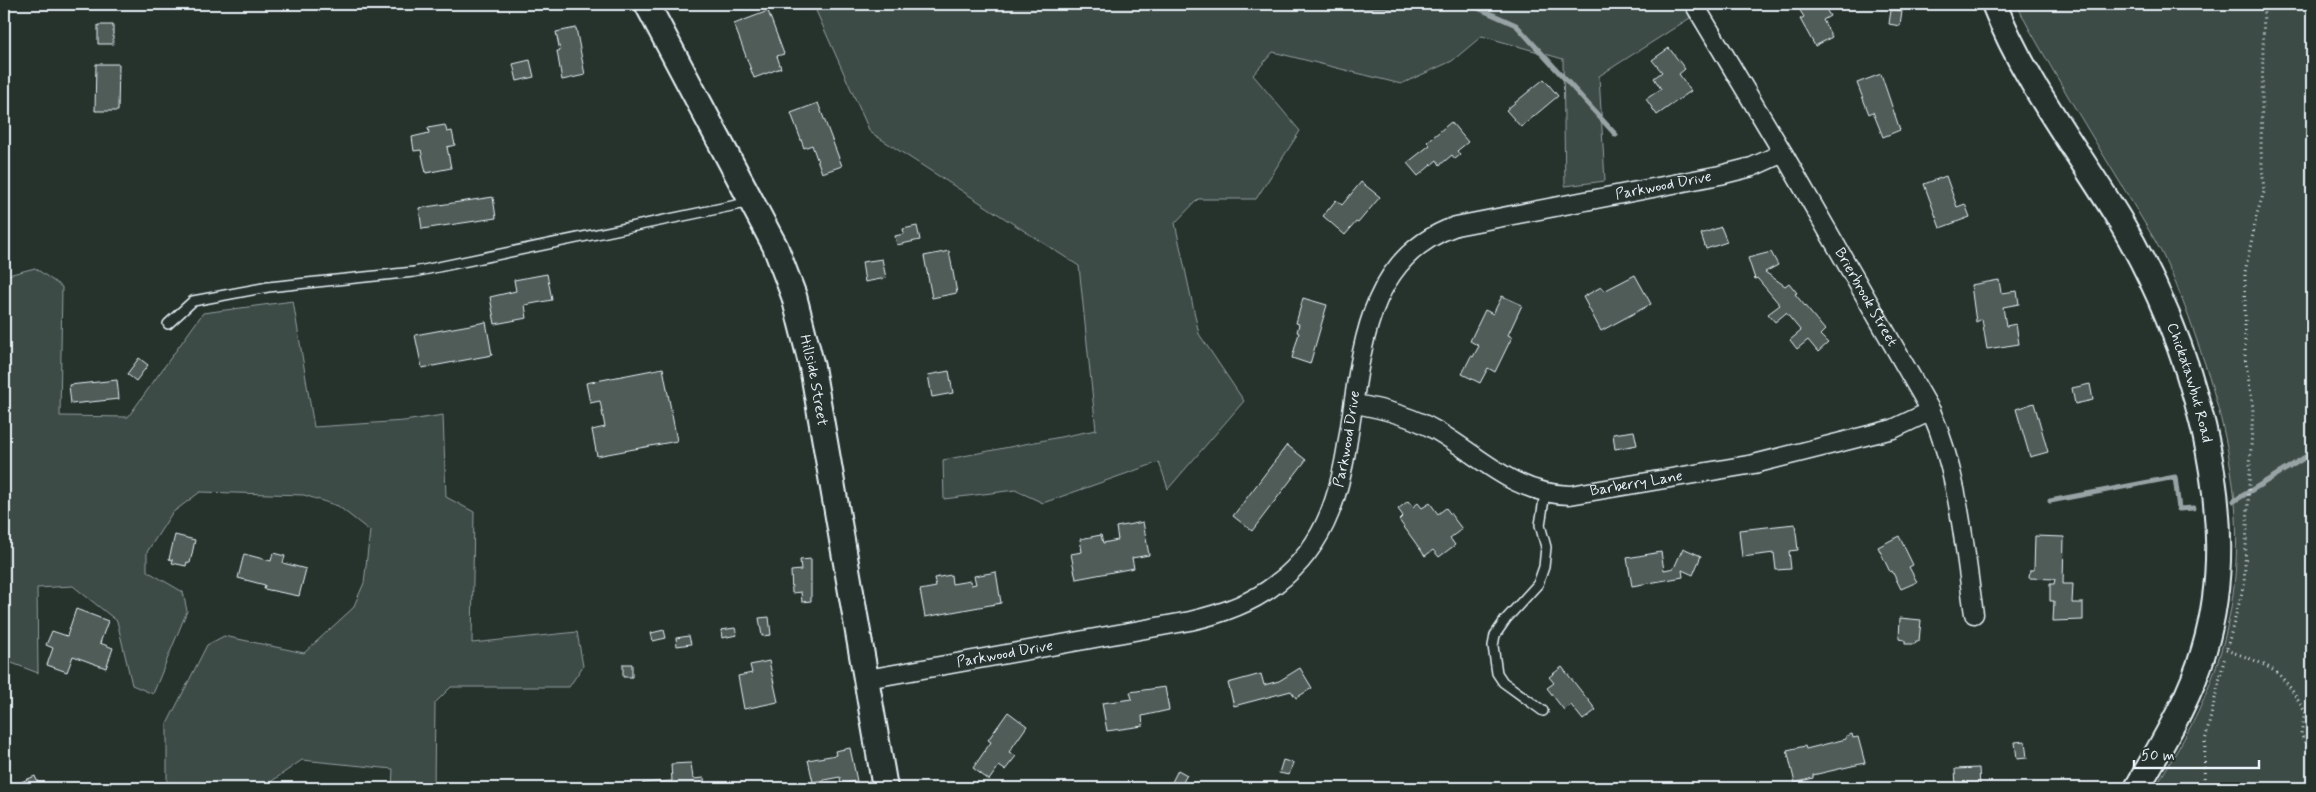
<svg xmlns="http://www.w3.org/2000/svg" width="2316" height="792" viewBox="0 0 2316 792" font-family="Mynerve,sans-serif">
	<style>
		.green { fill: #3e4b47; stroke: #939ea0 }
		.lines { fill: none; stroke-linecap: round; stroke-linejoin: round }
		.stream { stroke: #98a3a5; stroke-width: 5 }
		.building { fill: #505c59; stroke: #e8f1f8 }
		.lane-casing { stroke: #e8f1f8; stroke-width: 12 }
		.street-casing { stroke: #e8f1f8; stroke-width: 21 }
		.secondary-casing { stroke: #e8f1f8; stroke-width: 28 }
		.path { stroke: #e8f1f8; stroke-width: 3; stroke-dasharray: 1 4; stroke-linecap: butt }
		.lane { stroke: #26332d; stroke-width: 9 }
		.street { stroke: #26332d; stroke-width: 18 }
		.secondary { stroke: #26332d; stroke-width: 24 }
		.labels { text-anchor: middle; dominant-baseline: central; stroke-width: 4; stroke-linejoin: round; paint-order: stroke }
		.street-label { font-size: 15px; fill: #e8f1f8; stroke: #26332d }
	</style>
	<rect width="100%" height="100%" fill="#26332d"/>
	<filter id="ink" filterUnits="userSpaceOnUse"><feTurbulence type="fractalNoise" baseFrequency=".02" numOctaves="2"/><feDisplacementMap in="SourceGraphic" scale="10" xChannelSelector="R" yChannelSelector="G"/><feConvolveMatrix kernelMatrix="1 2 1 2 8 2 1 2 1" color-interpolation-filters="sRGB"/></filter>
	<g filter="url(#ink)">
		<path class="green" d="M813 4H1684L1690 18 1599 76 1605 181 1565 186 1563 59 1482 36 1452 61 1401 84 1273 52 1253 75 1300 131 1256 199H1198L1175 223 1199 334 1244 401 1168 489 1159 462 1043 503 1015 490 944 499 943 460 1096 430 1079 266 870 132Z
			M2017 4H2312V788H2155C2174 755 2196 722 2209 686 2251 578 2241 476 2206 367 2191 324 2176 276 2153 237 2116 175 2078 115 2043 53 2034 37 2024 21 2017 4Z
			M35 268 62 287 60 416 128 417 203 313 293 301 314 427 404 421 443 415 446 497 474 512 472 643 577 632 583 666 569 687H451L435 703 434 788H392L393 769 302 760 262 788H167V724L207 645 224 636 304 653 353 608 364 583 370 531 338 506 304 495 200 492 172 513 147 552V571L183 592 187 611 153 694 132 685 117 621 73 586 37 588 38 673 4 660V276Z"/>
		<g class="lines">
			<path class="stream" d="M1328 4 1334 7 1471 5 1516 25 1616 135
				M2050 501 2175 477 2179 509 2193 508
				M2234 501 2312 453"/>
		</g>
		<path class="building" d="M1796 4H1823L1830 16 1823 20 1832 37 1815 46 1800 19 1804 17Z
			M1891 10 1902 11 1900 26 1889 24Z
			M768 11 784 54 777 56 781 68 754 78 734 24Z
			M98 25H113V44H98Z
			M576 28 585 75 562 80 557 51H560L556 32Z
			M1669 48 1685 69 1679 74 1691 91 1657 115 1646 99 1661 89 1654 78 1662 72 1652 60Z
			M530 60 534 77 517 81 513 64Z
			M96 64H119L118 111H95Z
			M1881 74 1900 130 1883 137 1873 112 1869 114 1857 83Z
			M1544 79 1558 96 1521 127 1506 110Z
			M818 103 842 166 822 173 812 145 804 148 791 113Z
			M1451 122 1468 142 1457 151 1460 155 1455 159 1452 155 1440 165 1437 160 1418 176 1407 163 1430 145 1427 142Z
			M445 125 447 132 452 131 455 145 447 147 451 168 426 173 421 150 414 151 412 137 429 133 428 128Z
			M1946 176 1957 207 1965 204 1970 217 1940 228 1924 184Z
			M1361 182 1380 197 1358 223 1356 222 1345 235 1323 216 1336 200 1342 205Z
			M493 197 496 218 422 229 419 208Z
			M917 226 920 240 897 245 895 236 904 234 903 229Z
			M1721 227 1727 242 1706 249 1701 234Z
			M949 251 957 293 932 298 924 256Z
			M1771 252 1778 265 1765 272 1785 286 1789 283 1797 293 1795 294 1825 330 1820 335 1828 343 1818 352 1808 340 1797 349 1790 340 1801 331 1786 313 1775 322 1768 314 1780 305 1757 278 1755 279 1748 258Z
			M882 259 886 278 865 282 862 262Z
			M547 274 552 300 525 305 527 318 495 324 490 297 516 291 514 280Z
			M1635 275 1651 304 1601 331 1583 297 1601 287 1604 291Z
			M1999 280 2001 293 2017 291 2019 304 2003 307 2006 326 2016 324 2019 344 1987 349 1982 319 1976 322 1971 285Z
			M1502 296 1522 305 1508 335 1512 337 1495 372 1488 368 1480 383 1462 374 1471 356 1473 357 1479 346 1470 341 1485 310 1493 314Z
			M1303 298 1327 305 1310 364 1292 358 1299 333 1297 332 1299 324 1296 323Z
			M486 322 492 355 422 368 415 335Z
			M139 358 148 365 136 381 127 374Z
			M663 368 677 441 597 456 592 430 605 427 600 401 590 403 586 383Z
			M949 371 953 393 932 397 928 375Z
			M117 380 119 399 71 404 69 385Z
			M2090 384 2093 400 2075 404 2072 388Z
			M2034 403 2048 452 2030 457 2016 409Z
			M1634 431 1637 445 1615 449 1613 434Z
			M1287 445 1306 460 1252 531 1233 516Z
			M1408 501 1413 507 1418 503 1422 508 1430 503 1438 514 1446 508 1462 529 1450 538 1455 545 1439 557 1433 550 1425 556 1399 520 1403 516 1398 509Z
			M1143 522 1149 555 1132 558 1134 568 1076 579 1071 554 1082 552 1080 539 1101 535 1103 543 1118 540 1116 527Z
			M1795 524 1798 550 1789 551 1791 569 1776 570 1774 553 1742 557 1739 530Z
			M175 535 195 540 190 563 187 562 186 566 172 563 173 560 169 559Z
			M1899 536 1913 565 1909 567 1917 582 1901 589 1892 571 1890 572 1878 547Z
			M2035 536 2064 537 2063 584H2073L2072 603H2083V620L2053 621 2054 601H2050V584H2054L2055 579 2029 578 2030 570H2034Z
			M1683 548 1701 556 1693 575 1682 570 1683 577 1632 586 1627 558 1661 552 1664 570 1674 568Z
			M273 553 285 556 283 563 306 569 299 596 264 589 265 585 238 578 244 554 271 561Z
			M811 559V601L802 602 801 592 792 593 791 571 801 570 800 560Z
			M996 572 1001 603 925 617 920 590 936 587 934 578 951 575 952 584 970 581 971 585 976 584 974 576Z
			M76 609 108 621 100 643 113 648 106 668 73 656 67 672 47 665 53 648 46 645 52 631 67 636Z
			M769 617 771 635 762 636 759 618Z
			M1900 618 1921 620 1919 641H1916L1915 644H1905V640L1899 639Z
			M735 628 737 635 722 638 721 630Z
			M664 630 666 638 653 641 651 633Z
			M689 636 691 644 677 646 676 638Z
			M769 661 778 702 744 709 738 676 752 673 750 665Z
			M623 664H632V677H623Z
			M1562 667 1596 710 1583 720 1571 705 1564 710 1547 688 1554 683 1549 677Z
			M1300 668 1312 688 1296 698 1291 691 1234 706 1228 683 1261 674 1264 685 1279 681Z
			M1165 687 1169 710 1142 716 1143 726 1107 731 1102 703 1132 699 1130 692Z
			M1008 712 1027 726 1009 752 1016 756 1005 770 999 766 989 780 973 768 991 742 988 740Z
			M1852 734 1853 738 1858 737 1865 763 1813 775V778L1795 783 1787 750 1805 746 1806 749 1846 739V736Z
			M2025 741 2027 758 2017 759 2015 742Z
			M850 748 857 781 841 784 840 777 813 782 808 760 836 755 835 751Z
			M1283 760 1293 763 1289 775 1279 773Z
			M691 763 693 779 704 778 705 788H643V783L672 781 671 764Z
			M1979 768 1980 788H1956L1955 769Z
			M1178 770 1187 775 1180 787 1172 782Z
			M35 776 40 788H24L21 782Z"/>
		<g class="lines">
			<g class="lane-casing">
				<path id="lane" d="M168 324 193 301 268 287 414 272 751 202
					M1543 711 1503 682 1497 673 1493 646 1495 635 1506 619 1538 584 1544 567 1546 547 1540 525 1545 493"/>
			</g>
			<g class="street-casing">
				<g id="street">
					<path id="s1" d="M1694 4 1783 153 1931 411C1959 475 1964 546 1974 614"/>
					<path id="s2" d="M1355 404C1385 409 1411 416 1437 431 1483 458 1514 494 1570 495L1754 464 1893 429 1931 411"/>
					<path id="s3" d="M867 679 1190 621C1221 614 1251 604 1276 584 1300 566 1319 540 1330 512 1368 418 1337 267 1456 226L1720 175 1752 167 1783 153"/>
				</g>
			</g>
			<g class="secondary-casing">
				<g id="secondary">
					<path id="s4" d="M647 4 775 246 794 296 812 367 885 788"/>
					<path id="s5" d="M1994 4C2024 81 2076 148 2119 219 2190 338 2245 512 2204 650 2190 699 2162 744 2137 788"/>
				</g>
			</g>
			<path class="path" d="M2227 648 2244 585 2253 408 2245 357V272L2257 214 2264 192 2261 149 2264 4
				M2226 650C2243 656 2263 662 2277 673 2289 683 2297 699 2305 712L2301 734 2312 757
				M2204 788 2205 741 2225 656"/>
			<use href="#lane" class="lane"/>
			<use href="#street" class="street"/>
			<use href="#secondary" class="secondary"/>
		</g>
	</g>
	<g class="labels">
		<g class="street-label">
			<text stroke="none"><textPath href="#s3" startOffset="1054">Parkwood Drive</textPath></text>
			<text stroke="none"><textPath href="#s1" startOffset="340">Brierbrook Street</textPath></text>
			<text stroke="none"><textPath href="#s4" startOffset="414">Hillside Street</textPath></text>
			<text stroke="none"><textPath href="#s5" startOffset="428">Chickatawbut Road</textPath></text>
			<text stroke="none"><textPath href="#s3" startOffset="589">Parkwood Drive</textPath></text>
			<text stroke="none"><textPath href="#s2" startOffset="304">Barberry Lane</textPath></text>
			<text stroke="none"><textPath href="#s3" startOffset="140">Parkwood Drive</textPath></text>
		</g>
	</g>
	<rect width="2316" height="792" fill="none" stroke="#26332d" stroke-width="20"/>
	<rect x="10" y="10" width="2296" height="772" fill="none" stroke="#e8f1f8" stroke-width="2" filter="url(#ink)"/>
	<path d="M2134 760v8h125v-8" fill="none" stroke="#e8f1f8" stroke-width="2.5"/>
	<text x="2141" y="760" font-size="15" fill="#e8f1f8" stroke="#26332d" stroke-width="4" paint-order="stroke">50 m</text>
</svg>
